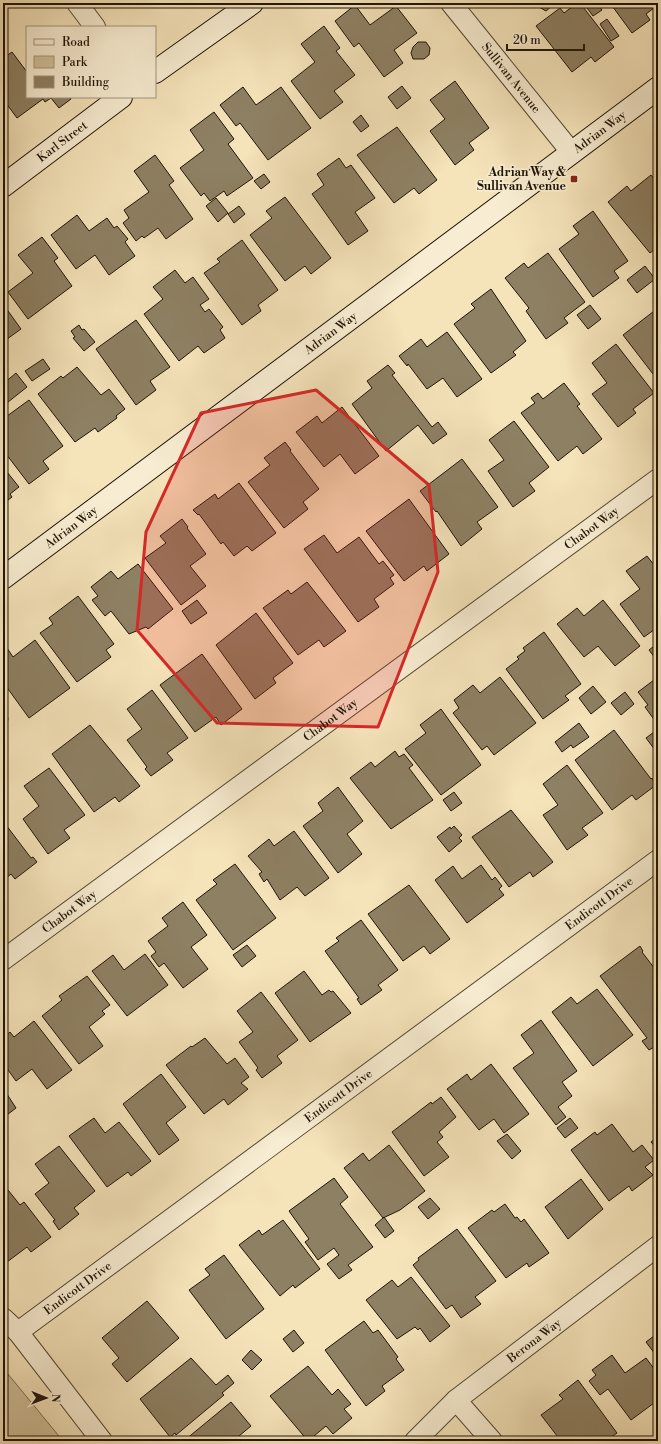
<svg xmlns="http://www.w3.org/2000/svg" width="661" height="1444" viewBox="0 0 661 1444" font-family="'Libre Bodoni',serif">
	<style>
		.green { fill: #d1c09b; stroke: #786a50 }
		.building { fill: #8e8063; stroke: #1f1405 }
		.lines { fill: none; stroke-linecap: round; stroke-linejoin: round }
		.street-casing { stroke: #544832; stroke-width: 22 }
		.secondary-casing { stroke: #1f1405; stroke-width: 24 }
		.street { stroke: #f8edd2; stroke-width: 20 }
		.secondary { stroke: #f8edd2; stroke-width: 22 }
		.marked { fill: #d62828; fill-opacity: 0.2; stroke: #d62828; stroke-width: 3; stroke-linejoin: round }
		.poi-dot { fill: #8f2418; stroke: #f8edd2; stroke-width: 1.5 }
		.labels { text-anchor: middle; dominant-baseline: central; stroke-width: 3.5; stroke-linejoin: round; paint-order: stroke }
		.street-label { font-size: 12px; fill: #1f1405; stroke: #f8edd2 }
		.poi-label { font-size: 12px; font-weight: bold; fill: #1f1405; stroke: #f8edd2; text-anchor: end }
	</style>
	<rect width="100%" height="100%" fill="#f5e3ba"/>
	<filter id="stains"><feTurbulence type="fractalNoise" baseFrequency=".005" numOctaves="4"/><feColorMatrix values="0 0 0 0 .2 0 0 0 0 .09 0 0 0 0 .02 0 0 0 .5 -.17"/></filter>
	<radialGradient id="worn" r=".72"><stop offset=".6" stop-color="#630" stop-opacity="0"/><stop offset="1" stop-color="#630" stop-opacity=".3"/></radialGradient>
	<path class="green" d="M3 1368 63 1441H3Z"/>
	<path class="building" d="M538 3H552V6L546 11 539 7Z
		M577 3H580L614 47 595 62 591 57 572 72 536 26 560 8 564 13Z
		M597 3 602 10 593 16 584 4Z
		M610 3H658V5L646 14 650 20 632 33Z
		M355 5 370 25 396 6 417 33 394 50 403 63 384 77 359 43 354 47 335 21Z
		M607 19 619 36 611 41 600 24Z
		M324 26 340 48 336 51 355 75 334 91 343 102 320 119 291 81 315 62 301 44Z
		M418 42H426L430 48 429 55 424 59H413L411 53 413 47Z
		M12 52 27 72V97H70L71 99 59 108 51 98 45 102 43 99 17 118 3 99V58Z
		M455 81 489 128 469 143 474 150 455 165 430 131 445 119 430 100Z
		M402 86 411 98 397 109 388 97Z
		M243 87 256 105 281 87 311 128 268 160 240 123 236 126 220 105Z
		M214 112 234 139 228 144 253 178 227 196 224 191 210 201 204 193 201 196 180 168 204 150 190 130Z
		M361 115 369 126 361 132 353 122Z
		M397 127 437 180 419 194 414 188 394 203 357 155Z
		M155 155 174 181 169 185 193 219 166 239 158 228 144 238 142 236 136 241 123 223 129 218 124 210 149 192 134 171Z
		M339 158 346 168 351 165 375 198 355 212 368 231 348 245 312 194 324 185 317 174Z
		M264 174 270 182 261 189 254 181Z
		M651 175 658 184V247L650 253 608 202 627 186 631 191Z
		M285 197 331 258 311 274 305 266 285 281 250 235 272 218 266 211Z
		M216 198 228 213 218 222 206 206Z
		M239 206 245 214 234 223 228 214Z
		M593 211 628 261 614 271 619 278 593 297 559 249 579 234 573 226Z
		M77 215 89 231 107 218 114 228 117 226 128 239 125 242 135 256 109 275 95 255 76 269 51 235Z
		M42 237 58 258 54 261 72 286 28 319 8 292 33 273 18 255Z
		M242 240 278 290 258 305 261 311 242 325 204 273 220 262 217 259Z
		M548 253 585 302 564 318 568 323 546 339 526 311 529 308 505 278 524 263 528 268Z
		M645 266 655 279 637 293 627 280Z
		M175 270 185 283 193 277 209 299 200 305 205 312 209 309 223 327 220 330 225 338 204 353 198 346 179 361 144 314 163 299 153 287Z
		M491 289 526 341 513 352 516 355 491 373 454 324 475 308 471 304Z
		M3 304 21 329 3 342Z
		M590 305 601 319 588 329 577 315Z
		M658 308V371L653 374 623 335Z
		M136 320 170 367 150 381 156 390 136 405 96 349Z
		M79 325 82 330 84 329 95 342 84 351 73 338 75 337 71 331Z
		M447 332 482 379 457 397 443 378 427 389 408 364 407 366 399 356 421 339 427 347Z
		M616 344 654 393 633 409 636 413 618 427 592 394 607 383 592 363Z
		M43 359 50 369 32 381 25 371Z
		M388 365 395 373 392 375 432 427 438 422 447 434 433 444 418 425 386 451 352 404 372 388 367 381Z
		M77 367 101 395 109 389 125 409 116 416 117 418 98 432 95 428 75 442 38 394 61 376 63 378Z
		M16 373 27 387 3 406V384Z
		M564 383 580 404 577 406 602 439 583 454 577 446 558 461 521 413 535 403 531 398 538 393 543 399Z
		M29 400 63 446 43 461 49 469 29 484 3 450 5 448 3 445V419Z
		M342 407 379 456 355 474 340 454 324 467 296 432 317 416 322 423Z
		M514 421 549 467 529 483 535 491 513 507 488 471 504 460 489 440Z
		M285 442 291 450 290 451 319 489 303 502 308 509 284 528 248 482 270 465 264 458Z
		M462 459 498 507 477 522 482 529 461 546 437 511 436 512 420 491Z
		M3 467 19 487 10 494 12 497 3 504Z
		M239 483 276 533 252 551 247 546 234 556 223 542 221 544 199 514 198 515 193 510 215 494 218 499Z
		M409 499 449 554 427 571 424 566 404 581 366 531Z
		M182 519 188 527 187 528 206 554 190 566 206 586 181 605 145 558 166 543 160 536Z
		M324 535 337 553 359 537 379 564 383 561 394 575 390 578 394 584 374 599 379 607 358 622 304 549Z
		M647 556 658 570V627L644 637 620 604 640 589 626 571Z
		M138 564 173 609 148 629 146 627 129 634 111 611 105 616 92 600 98 596 91 587 111 571 118 579Z
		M307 582 346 631 324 647 319 640 298 655 263 608 288 590 291 594Z
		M78 596 114 644 106 650 111 657 77 682 40 633 53 624 49 618Z
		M197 600 207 613 191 624 182 611Z
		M603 600 640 646 615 666 598 646 584 657 557 624 577 608 584 616Z
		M256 613 293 663 273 678 276 683 255 699 216 645Z
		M544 632 581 684 565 696 569 700 543 719 506 669 519 659 517 657 525 651 523 648Z
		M35 640 70 688 29 718 3 682V651L7 648 13 657Z
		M658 643V662L649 650Z
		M202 654 242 709 221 725 216 717 195 732 160 685Z
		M500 677 536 723 494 755 487 746 482 750 453 713 459 708 454 700 473 685 480 693Z
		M658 677V725L645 707 648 705 638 692Z
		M593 686 606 702 591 714 579 698Z
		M152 690 188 738 167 753 173 760 151 776 145 769 147 767 127 740 142 729 127 709Z
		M625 692 634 704 621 715 611 703Z
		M441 709 481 765 441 795 405 749 426 733 420 725Z
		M3 711 8 718 6 732 3 736Z
		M579 723 589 737 573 748 571 745 562 752 555 742Z
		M90 725 140 786 119 802 115 797 94 812 52 754Z
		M658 729V754L646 738Z
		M614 730 651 779 652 778 656 785 636 800 632 795 612 810 575 760Z
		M395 751 399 757 404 754 413 765 409 768 433 800 391 829 350 778 371 762 375 767Z
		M567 765 603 813 582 828 588 835 567 850 543 815 558 805 543 784Z
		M49 768 85 815 64 830 70 838 48 854 23 819 39 806 24 786Z
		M338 787 363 821 347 834 362 854 338 873 303 826 323 811 318 803Z
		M454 792 462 803 451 811 443 800Z
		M511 810 553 862 533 877 530 872 509 887 472 837Z
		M3 821 31 858 33 857 37 862 15 879 11 874 3 881Z
		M454 826 462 835 459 838 462 841 449 852 437 837 450 827 451 829Z
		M294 831 329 878 305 896 297 887 280 900 267 879 264 882 259 874 262 872 248 856 269 839 274 846Z
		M235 864 276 918 233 950 196 900 217 884 213 880Z
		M481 865 492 880 495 877 502 886 499 889 504 895 467 923 435 880 453 866 462 879Z
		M409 885 450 939 430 954 424 946 403 961 368 914Z
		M183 902 207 935 191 947 208 969 183 988 164 963 159 967 151 956 156 952 148 941 168 926 162 918Z
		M361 920 398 970 378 985 382 990 361 1005 357 999 359 998 325 951 339 941 336 938Z
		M247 945 256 956 242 967 233 955Z
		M640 946 643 951 642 952 658 973V1017L653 1021 658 1027V1045L649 1050 642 1041 647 1038 600 976Z
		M145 954 168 985 127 1016 92 971 113 955 124 970Z
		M304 971 322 995 329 990 331 992 333 991 351 1013 310 1042 275 993Z
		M87 976 110 1005 102 1011 105 1014 89 1027 103 1046 79 1064 42 1016 62 1000 59 996Z
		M597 989 633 1035 593 1066 552 1012 571 997 577 1004Z
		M261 992 298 1040 277 1056 282 1063 262 1078 256 1070 258 1068 239 1042 253 1032 237 1011Z
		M541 1020 577 1071 562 1082 572 1096 558 1107 566 1117 556 1125 513 1068 534 1053 521 1035Z
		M34 1021 72 1070 47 1089 32 1069 16 1081 3 1063V1038L10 1032 14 1037Z
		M205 1038 227 1064 235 1058 249 1077 241 1083 248 1089 228 1105 224 1099 204 1114 166 1065 191 1046 192 1047Z
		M491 1064 529 1114 504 1133 494 1119 479 1130 447 1089 467 1074 471 1080Z
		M161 1074 186 1107 166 1123 179 1140 159 1155 123 1104Z
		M3 1088 16 1108 3 1118Z
		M441 1097 456 1117 439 1132 443 1137 437 1142 449 1157 424 1176 392 1132 431 1102 432 1104Z
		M94 1118 105 1133 119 1122 151 1161 131 1176 128 1172 107 1187 69 1136Z
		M570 1118 578 1128 565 1138 557 1128Z
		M612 1124 633 1152 642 1145 654 1160 645 1167 653 1175 632 1191 629 1186 609 1201 571 1150 595 1132 597 1135Z
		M507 1134 521 1151 512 1159 497 1141Z
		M658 1137V1150L651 1142Z
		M389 1145 425 1191 400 1210 383 1218 344 1168 363 1153 369 1161Z
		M59 1146 95 1191 74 1208 79 1214 59 1230 53 1221 55 1220 35 1194 49 1183 35 1164Z
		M334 1178 348 1197 340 1204 373 1247 348 1265 352 1270 339 1279 327 1264 339 1255 334 1248 318 1260 305 1242 309 1239 289 1211Z
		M581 1179 603 1209 568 1239 545 1207Z
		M8 1190 20 1205 24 1202 51 1237 31 1252 27 1247 7 1262 3 1256V1194Z
		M430 1198 440 1209 428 1219 418 1207Z
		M505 1204 515 1218 517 1217 521 1222 524 1219 549 1253 529 1267 527 1263 506 1278 468 1228 492 1210 494 1212Z
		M384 1217 394 1231 385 1238 375 1225Z
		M283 1220 320 1269 295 1288 293 1285 280 1296 239 1245 259 1230 262 1235Z
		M457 1229 496 1281 475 1297 481 1304 461 1318 452 1305 446 1309 413 1265 419 1260 418 1258Z
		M224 1255 264 1309 226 1339 189 1290 210 1275 205 1269Z
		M411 1277 450 1326 430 1342 420 1328 418 1330 415 1327 397 1339 366 1300 392 1280 398 1287Z
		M147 1301 179 1338 127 1382 112 1364 119 1358 102 1338Z
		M364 1321 373 1333 378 1330 398 1357 396 1359 404 1370 382 1386 385 1391 366 1406 325 1350Z
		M294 1330 304 1343 293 1352 283 1339Z
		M658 1333V1358L646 1342Z
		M251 1350 262 1360 252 1370 242 1360Z
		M612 1355 625 1373 646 1358 658 1374V1409L654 1403 631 1420 608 1389 600 1395 589 1381 596 1375 592 1370Z
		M191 1358 216 1385 228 1375 234 1383 222 1393 224 1395 176 1435 175 1433 170 1437 140 1399Z
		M308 1366 332 1395 338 1389 351 1404 344 1409 352 1418 333 1434 326 1426 308 1441 270 1396Z
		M578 1380 617 1433 606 1441H561L541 1415 563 1399 559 1395Z
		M231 1402 251 1426 233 1441H186L185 1440Z"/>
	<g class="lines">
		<g class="street-casing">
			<g id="street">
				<path d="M77 3 95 27"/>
				<path id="s1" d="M451 3 572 153"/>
				<path id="s2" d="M3 960 658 479"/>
				<path d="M3 1318 18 1332 102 1441"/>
				<path id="s3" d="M18 1332 658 860"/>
				<path d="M456 1400 492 1441"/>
				<path id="s4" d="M415 1441 456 1400 658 1246"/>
			</g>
		</g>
		<g class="secondary-casing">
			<g id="secondary">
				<path d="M155 72 252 3"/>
				<path id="s5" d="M3 186 121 97"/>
				<path id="s6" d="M3 578 658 88"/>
			</g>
		</g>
		<use href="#street" class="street"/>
		<use href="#secondary" class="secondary"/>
	</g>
	<path class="marked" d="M316 390 429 485 438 572 378 727 217 723 137 630 146 532 201 413Z"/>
	<rect class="poi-dot" x="570" y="175" width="8" height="8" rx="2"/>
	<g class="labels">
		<g class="street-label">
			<text stroke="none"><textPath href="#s1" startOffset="96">Sullivan Avenue</textPath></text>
			<text stroke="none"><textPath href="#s6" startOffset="745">Adrian Way</textPath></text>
			<text stroke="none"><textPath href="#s5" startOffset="74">Karl Street</textPath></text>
			<text stroke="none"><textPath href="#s6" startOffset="409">Adrian Way</textPath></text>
			<text stroke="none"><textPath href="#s6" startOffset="85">Adrian Way</textPath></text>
			<text stroke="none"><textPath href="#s2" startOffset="730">Chabot Way</textPath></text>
			<text stroke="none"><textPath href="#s2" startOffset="406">Chabot Way</textPath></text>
			<text stroke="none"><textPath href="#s3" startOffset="722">Endicott Drive</textPath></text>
			<text stroke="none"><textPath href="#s2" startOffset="82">Chabot Way</textPath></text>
			<text stroke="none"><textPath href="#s3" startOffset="398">Endicott Drive</textPath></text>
			<text stroke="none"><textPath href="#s3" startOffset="74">Endicott Drive</textPath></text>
			<text stroke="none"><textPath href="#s4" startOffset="156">Berona Way</textPath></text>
		</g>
		<g class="poi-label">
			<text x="566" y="172">Adrian Way &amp;<tspan x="566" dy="14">Sullivan Avenue</tspan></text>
		</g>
	</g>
	<rect width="661" height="1444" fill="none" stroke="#f5e3ba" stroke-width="16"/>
	<rect x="4" y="4" width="653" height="1436" fill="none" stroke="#1f1405" stroke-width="2"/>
	<rect x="8" y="8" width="645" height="1428" fill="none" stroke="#1f1405"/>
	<rect x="26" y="26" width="130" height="72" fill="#f8edd2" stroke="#a19680"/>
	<rect x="34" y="39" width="20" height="6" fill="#f8edd2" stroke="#a19680"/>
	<text x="62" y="46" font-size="12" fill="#1f1405">Road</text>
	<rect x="34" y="56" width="20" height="12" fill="#d1c09b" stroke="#a19680"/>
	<text x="62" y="66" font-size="12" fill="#1f1405">Park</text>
	<rect x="34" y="76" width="20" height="12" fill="#8e8063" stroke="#a19680"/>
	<text x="62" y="86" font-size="12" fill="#1f1405">Building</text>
	<g transform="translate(46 1398) rotate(91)" stroke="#f8edd2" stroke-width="3" paint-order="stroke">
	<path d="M0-3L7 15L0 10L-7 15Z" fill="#1f1405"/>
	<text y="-6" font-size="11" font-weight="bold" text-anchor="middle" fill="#1f1405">N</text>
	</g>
	<path d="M507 44v6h77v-6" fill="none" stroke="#1f1405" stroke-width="2"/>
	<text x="513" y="44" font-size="12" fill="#1f1405" stroke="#f8edd2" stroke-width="3" paint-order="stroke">20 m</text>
	<rect width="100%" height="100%" filter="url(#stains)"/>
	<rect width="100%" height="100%" fill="url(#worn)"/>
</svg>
